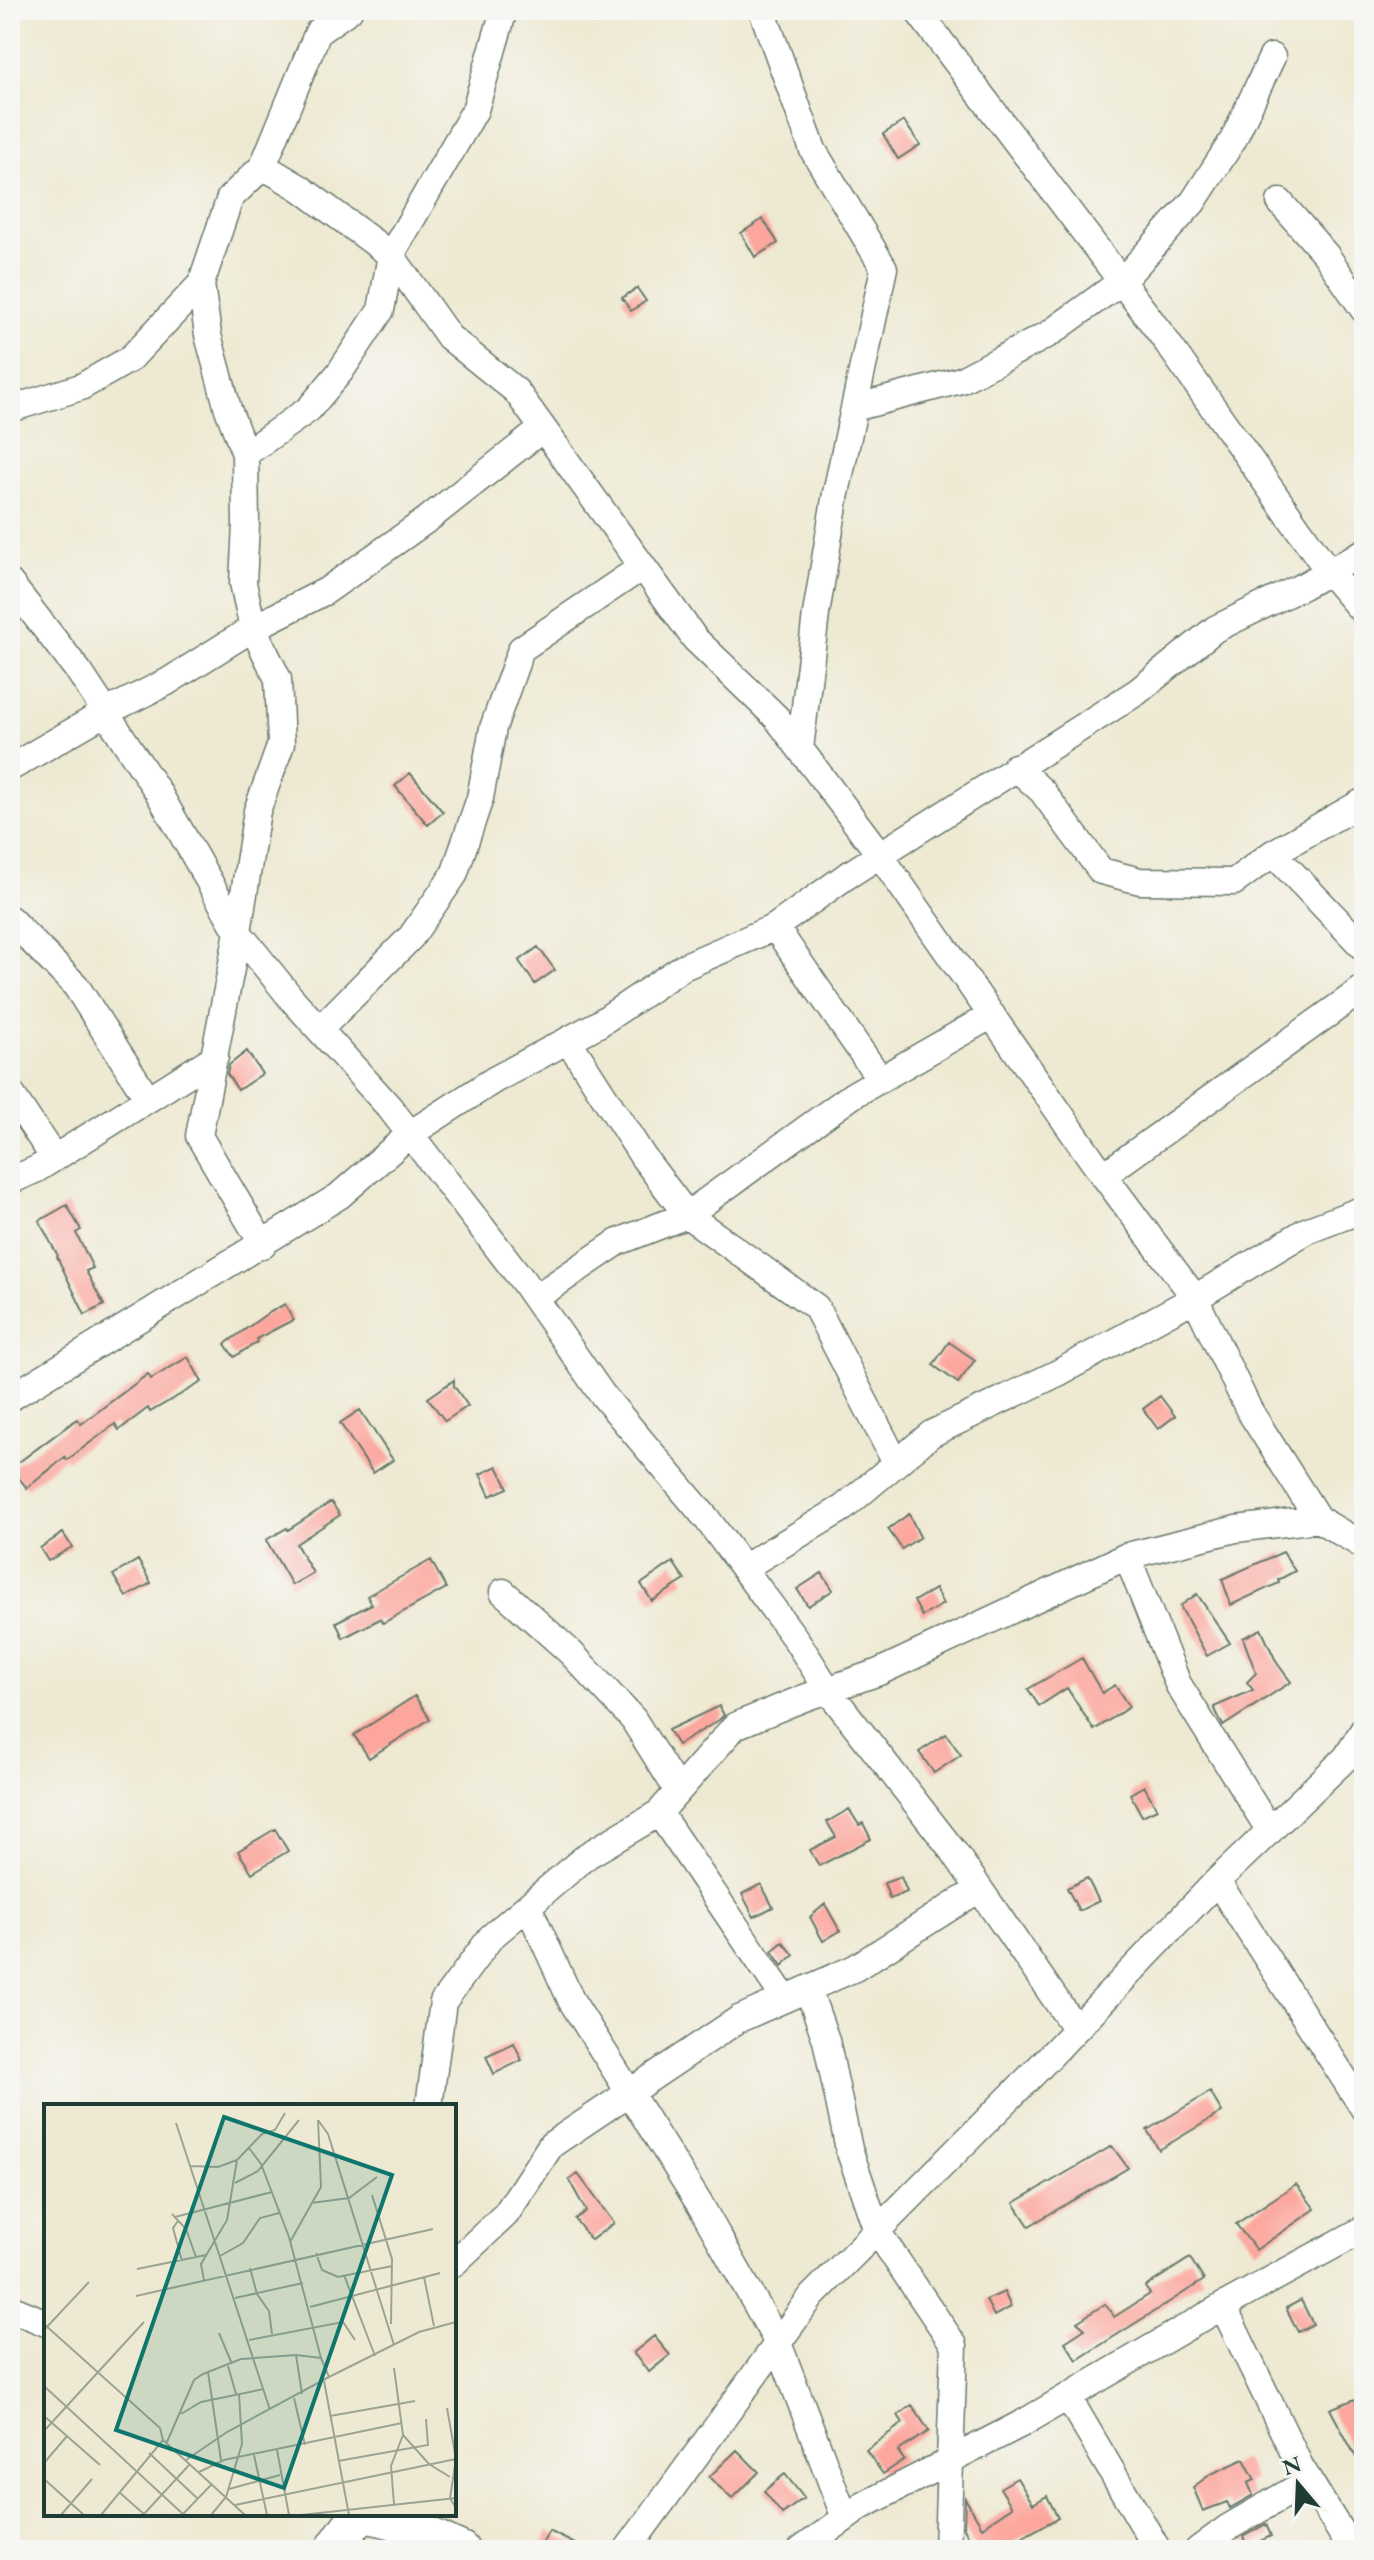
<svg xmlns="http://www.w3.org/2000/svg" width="1374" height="2560" viewBox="0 0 1374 2560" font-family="'EB Garamond',serif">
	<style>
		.building { fill: #fca69d }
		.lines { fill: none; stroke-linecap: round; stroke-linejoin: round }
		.street-casing { stroke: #67796b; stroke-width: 29 }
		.secondary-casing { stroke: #67796b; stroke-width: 39 }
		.street { stroke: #fff; stroke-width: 26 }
		.secondary { stroke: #fff; stroke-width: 36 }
		.inset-road { fill: none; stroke: #9ba493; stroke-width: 2 }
		.view { fill: #0f766e; fill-opacity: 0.15; stroke: #0f766e; stroke-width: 4 }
		.inset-edge { fill: none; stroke: #1f3d34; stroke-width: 4 }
	</style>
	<rect width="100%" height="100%" fill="#f6f6f2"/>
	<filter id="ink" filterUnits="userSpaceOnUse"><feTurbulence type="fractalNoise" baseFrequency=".0125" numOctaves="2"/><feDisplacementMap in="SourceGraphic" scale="16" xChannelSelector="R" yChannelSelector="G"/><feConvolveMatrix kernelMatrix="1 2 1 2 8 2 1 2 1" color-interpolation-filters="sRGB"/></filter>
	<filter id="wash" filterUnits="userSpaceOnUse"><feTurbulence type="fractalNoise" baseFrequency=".006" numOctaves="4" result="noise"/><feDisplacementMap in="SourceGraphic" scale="32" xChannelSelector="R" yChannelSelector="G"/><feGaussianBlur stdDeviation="1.8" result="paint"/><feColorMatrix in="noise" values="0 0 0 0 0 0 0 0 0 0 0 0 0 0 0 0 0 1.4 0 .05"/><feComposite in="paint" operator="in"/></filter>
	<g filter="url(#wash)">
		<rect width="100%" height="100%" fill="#eee9d2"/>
		<g id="blocks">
			<path class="building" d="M904 121 920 145 898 159 883 134Z
				M763 219 778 243 755 257 741 233Z
				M637 288 646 301 631 311 622 298Z
				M410 773 443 812 428 825 395 786Z
				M538 947 555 970 535 984 519 961Z
				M247 1051 262 1074 238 1090 227 1074 229 1065Z
				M67 1205 81 1230 76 1233 93 1268 86 1271 104 1305 85 1315 57 1257 58 1256 39 1221Z
				M285 1304 293 1320 256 1339 257 1342 234 1357 225 1344 265 1315Z
				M949 1342 975 1360 958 1383 933 1365Z
				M188 1357 202 1382 150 1412 148 1408 119 1430 115 1424 67 1460 65 1457 27 1488 11 1468 77 1419 81 1424 148 1374 151 1379Z
				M454 1380V1386L468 1406 445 1421 428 1398Z
				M1160 1396 1175 1416 1158 1429 1143 1409Z
				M360 1410 393 1460 373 1473 340 1423Z
				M497 1466 508 1488 490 1496 480 1474Z
				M331 1502 340 1515 296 1544 313 1573 292 1585 266 1540 287 1528 288 1530Z
				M909 1514 920 1537 902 1549 888 1529Z
				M63 1533 72 1547 48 1561 40 1548Z
				M1283 1552 1295 1571 1278 1580 1279 1583 1231 1605 1222 1579Z
				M138 1560 151 1583 126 1597 113 1575Z
				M431 1560 446 1588 383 1623 380 1619 343 1638 336 1622 372 1604 367 1596Z
				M673 1562 685 1580 652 1601 641 1584Z
				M822 1573 833 1590 808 1606 797 1589Z
				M935 1589 943 1604 922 1616 914 1601Z
				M1197 1594 1230 1643 1207 1656 1180 1606Z
				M1261 1629 1277 1663 1291 1682 1223 1726 1214 1707 1253 1690 1247 1682 1256 1673 1243 1638Z
				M1082 1658 1102 1693 1115 1685 1129 1707 1094 1730 1067 1688 1039 1706 1028 1689Z
				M415 1696 430 1719 369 1758 354 1735Z
				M719 1706 724 1715 719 1720 678 1745 668 1730Z
				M946 1734 961 1755 934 1773 919 1752Z
				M1144 1786 1157 1809 1142 1816 1130 1794Z
				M849 1809 859 1825 863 1823 871 1839 819 1866 810 1850 836 1837 827 1822Z
				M275 1829 288 1851 252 1873 238 1851Z
				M901 1877 907 1892 890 1899 884 1883Z
				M1087 1878 1099 1901 1079 1911 1067 1888Z
				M761 1884 773 1907 754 1917 742 1894Z
				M825 1904 840 1931 823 1941 810 1917Z
				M783 1942 794 1955 782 1966 772 1951Z
				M514 2043 522 2060 494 2074 486 2056Z
				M1210 2092 1222 2112 1159 2150 1147 2130Z
				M1112 2146 1128 2168 1029 2226 1014 2203Z
				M578 2174 614 2223 591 2240 575 2219 586 2211 569 2180Z
				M1296 2184 1315 2209 1256 2250 1236 2224Z
				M1190 2258 1204 2280 1077 2360 1065 2342 1085 2329 1077 2322 1105 2304 1114 2317 1150 2294 1145 2287Z
				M1004 2292 1011 2307 994 2316 986 2300Z
				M1301 2300 1313 2324 1298 2332 1286 2308Z
				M654 2336 670 2355 649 2372 633 2353Z
				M1355 2399 1364 2423V2472L1330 2409Z
				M912 2405 929 2431 898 2451 904 2460 883 2474 866 2450 903 2423 898 2415Z
				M737 2450 759 2472 732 2499 709 2477Z
				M1244 2459 1255 2480 1248 2483 1253 2495 1230 2508 1227 2502 1203 2511 1193 2487 1211 2474Z
				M785 2474 804 2498 782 2514 764 2491Z
				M1017 2478 1033 2504 1047 2496 1058 2518 999 2550H976L964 2528 965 2498 982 2527 1012 2507 1000 2488Z
				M1266 2524 1271 2536 1248 2547 1243 2537Z
				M549 2531 587 2550H539Z"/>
		</g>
	</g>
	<g filter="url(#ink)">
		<use href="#blocks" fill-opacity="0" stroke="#67796b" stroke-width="2"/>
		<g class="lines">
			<g class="street-casing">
				<path id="street" d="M762 10 813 150 884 268 836 493 816 614 800 749
					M917 10 1164 338 1329 572 1364 613
					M263 166 300 188 391 255 449 337 516 391 695 639 776 717 880 855 1093 1161 1195 1298 1249 1410 1318 1519
					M1280 202 1326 255 1364 310
					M854 408 961 380 1049 334 1122 281 1193 202 1233 140 1272 57
					M10 409 81 387 130 359 201 284
					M245 454 309 409 340 372 381 310 391 255 475 110 504 10
					M10 583 80 673 158 792 238 932 291 998 390 1108 523 1281 601 1393 707 1519 797 1641 828 1690 954 1852 1076 2029
					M1015 767 1042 791 1101 871 1140 881 1234 882 1273 853 1364 801
					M10 768 106 712 167 682 253 628 326 591 428 519 542 429
					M1273 853 1364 948
					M10 919 76 986 148 1099
					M775 927 880 1079
					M320 1029 411 937 454 875 480 798 493 728 521 649 642 567
					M568 1040 643 1157 687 1215 816 1307 896 1463
					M10 1092 54 1158
					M1104 1175 1364 988
					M10 1181 37 1169 215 1057
					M263 1245 199 1136 238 932 257 811 281 744 278 679 253 628 243 583 246 524 245 454 228 409 208 335 201 284 230 198 263 166 318 32 349 10
					M535 1298 618 1242 687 1215 853 1095 992 1015
					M10 1398 339 1196 410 1134 494 1080 600 1023 683 967 775 927 845 877 1137 692 1215 629 1303 586 1364 552
					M1127 1556 1178 1684 1270 1831
					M743 1568 843 1508 931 1434 1058 1373 1195 1298 1306 1231 1364 1209
					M503 1592 570 1652 633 1719 678 1791
					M659 1813 785 1999
					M1217 1881 1364 2109
					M528 1906 571 2000 702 2208 778 2343 845 2518
					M808 1989 826 2040 849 2149 877 2231 954 2345 947 2550
					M429 2106 443 2002 491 1937 588 1855 659 1813 735 1726 804 1698 879 1672 1127 1556 1236 1529 1318 1519 1364 1546
					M454 2263 506 2214 551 2145 739 2019 855 1968 979 1889
					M1223 2306 1300 2466 1352 2550
					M10 2308 46 2323
					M1068 2397 1158 2550
					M627 2550 812 2296 1034 2073 1217 1881 1346 1758 1364 1729
					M801 2550 862 2506 1023 2423 1223 2306 1364 2229
					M1198 2550 1229 2527 1309 2481"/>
			</g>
			<g class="secondary-casing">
				<path id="secondary" d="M333 2550 349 2527 364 2515C397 2517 431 2537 461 2550"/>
			</g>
			<use href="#street" class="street"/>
			<use href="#secondary" class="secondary"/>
		</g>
	</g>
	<g transform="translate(44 2104)">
		<rect width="412" height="412" fill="#eee9d2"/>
		<path class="inset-road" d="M274 16 284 30 350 241M132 19 226 306M205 44 217 60 245 133 277 254M146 62 174 63 193 56M191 79 214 67 255 16M328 91 348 155 347 220M267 99 305 94 333 73M128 110 142 125 152 153M131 113 228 88M134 117 129 124 138 157M246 138 277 83 274 16M272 149 278 166 294 173 348 162M176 152 199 139 216 114 235 109M206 164 213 190 225 207 228 230M93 165 162 151M300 171 331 252M380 173 390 222M160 176 157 160 183 116 193 56 218 30 231 26 241 9M92 192 389 125M191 194 259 179M266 203 396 169M0 220 116 324 119 336M0 226 45 178M175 229 188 260M205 236 299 218 311 236M252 251 258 290M184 262 192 290M164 268 177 356M280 277 305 411M0 282 140 411M250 294 261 341M403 304 412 355 406 394 412 404M137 310 157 298 220 285M0 312 56 361M286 312 371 297M0 327 100 218M359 331 385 360 406 373M123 338 150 276 159 270 197 255 252 251 277 254 285 273M233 346 245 411M105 349 154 395M210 351 223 411M142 356 183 328 285 273 375 228 412 218M294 357 384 341 382 315M0 359 23 332M155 368 180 356 358 319M0 375 40 411M185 385 236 371M75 388 101 411M350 400 347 362 359 331 350 264M191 401 412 355M100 410 146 360M17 411 48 375M57 411 119 336 201 411M138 411 168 380M167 411 182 393 198 340 195 290M257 411 412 394"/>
		<path class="view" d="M180 13 348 71 240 384 72 326Z"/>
		<rect width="412" height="412" class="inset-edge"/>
	</g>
	<rect width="1374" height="2560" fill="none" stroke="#f6f6f2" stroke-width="40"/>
	<g transform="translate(1298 2484) rotate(341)" stroke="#f6f6f2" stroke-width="6" paint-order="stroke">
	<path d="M0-6L14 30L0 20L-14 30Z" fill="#1f3d34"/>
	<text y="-12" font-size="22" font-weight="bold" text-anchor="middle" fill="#1f3d34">N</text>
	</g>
</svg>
